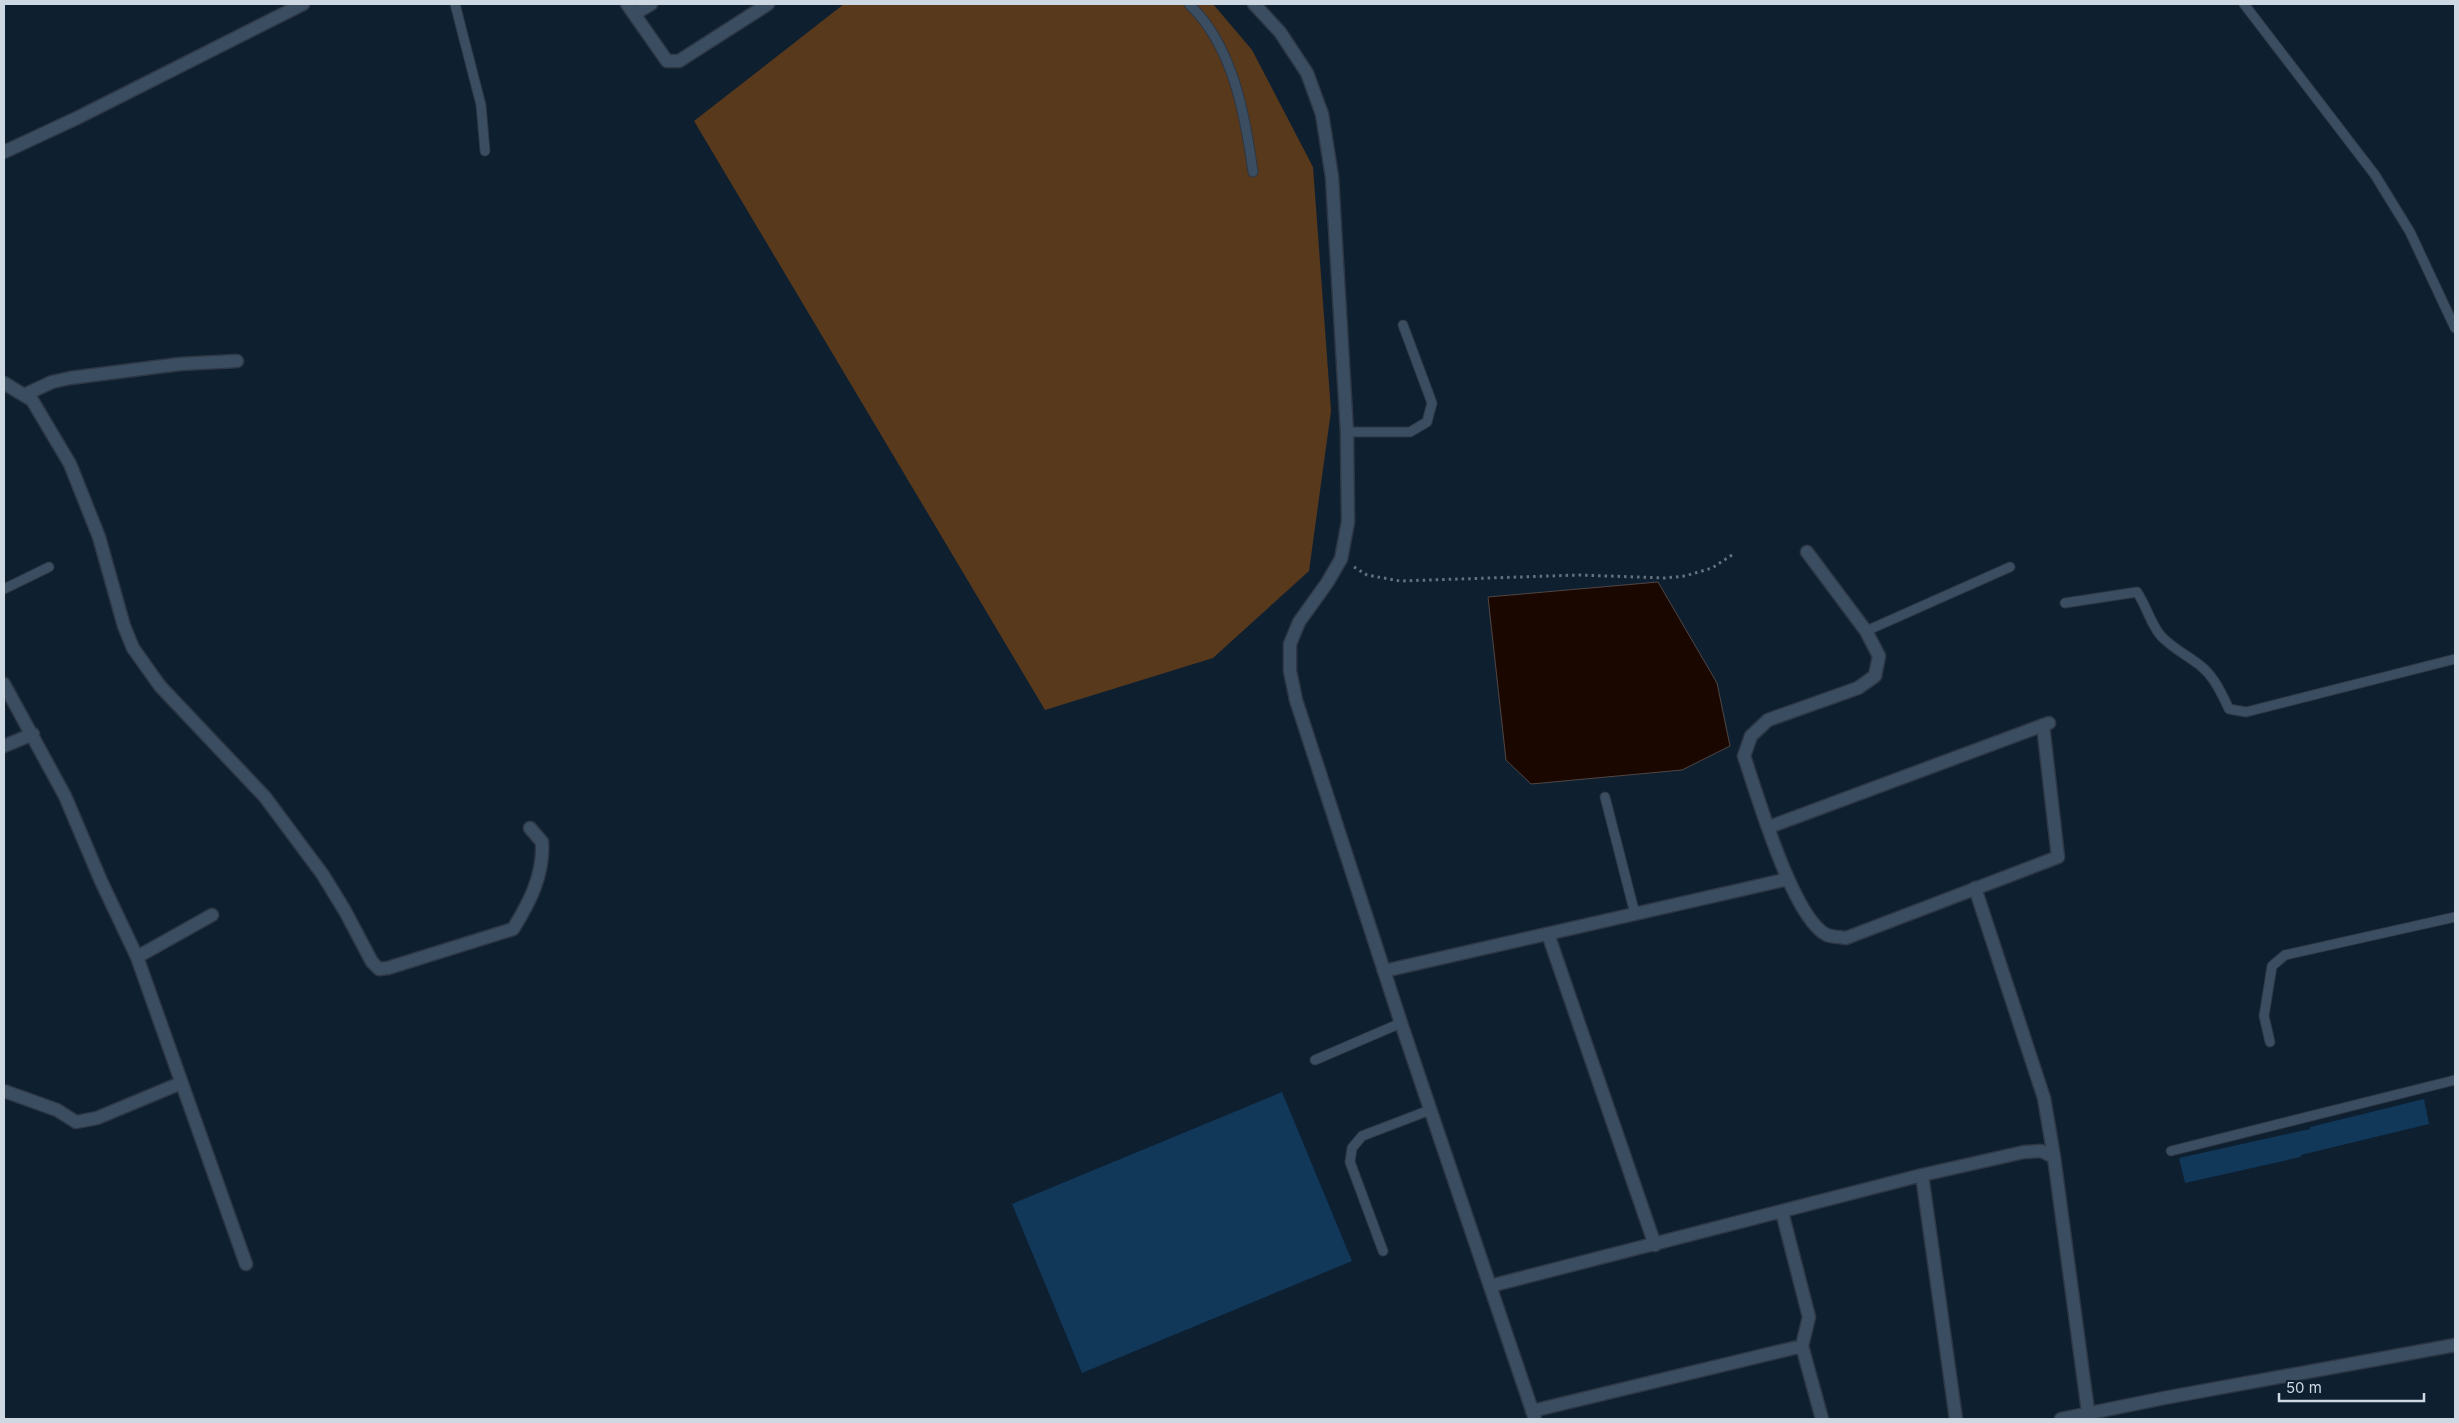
<svg xmlns="http://www.w3.org/2000/svg" width="2459" height="1423" viewBox="0 0 2459 1423" font-family="Inter,sans-serif">
	<style>
		.green { fill: #58391c }
		.water { fill: #1a0800; stroke: #504644 }
		.building { fill: #113759 }
		.lines { fill: none; stroke-linecap: round; stroke-linejoin: round }
		.service-casing { stroke: #2d3745; stroke-width: 11 }
		.minor-casing { stroke: #2d3745; stroke-width: 15 }
		.tertiary-casing { stroke: #2d3745; stroke-width: 15 }
		.path { stroke: #647280; stroke-width: 3; stroke-dasharray: 2.5 4; stroke-linecap: butt }
		.service { stroke: #3b4e61; stroke-width: 9 }
		.minor { stroke: #3b4e61; stroke-width: 12 }
		.tertiary { stroke: #3b4e61; stroke-width: 12 }
	</style>
	<rect width="100%" height="100%" fill="#0e1f30"/>
	<path class="green" d="M844 4H1213L1252 50 1313 167 1331 411 1309 571 1213 658 1045 710 694 121Z"/>
	<path class="water" d="M1658 582 1717 683 1730 746 1682 770 1531 784 1506 760 1488 597Z"/>
	<path class="building" d="M1282 1092 1352 1261 1082 1373 1012 1204Z
		M2424 1099 2429 1124 2301 1155V1157L2185 1183 2179 1158 2310 1129V1127Z"/>
	<g class="lines">
		<g class="service-casing">
			<path id="service" d="M455 4 481 105 485 151
				M1189 4C1233 46 1245 114 1253 172
				M2244 4 2375 175 2410 232 2455 328
				M1347 432H1410L1427 422 1432 403 1403 325
				M4 589 49 567
				M2065 603 2137 592C2147 607 2150 623 2161 636 2173 649 2189 656 2202 667 2214 677 2222 694 2229 709L2246 712 2455 659
				M1866 631 2010 567
				M1605 797 1635 914
				M2270 1042 2264 1016 2272 966 2285 955 2455 917
				M1315 1060 1401 1023
				M2171 1151 2455 1080
				M1383 1251 1350 1162 1352 1148 1362 1136 1430 1110"/>
		</g>
		<g class="minor-casing">
			<path id="minor" d="M627 4 667 61H679L768 4
				M634 14 651 4
				M4 152 77 118 303 4
				M4 383 32 400 70 464 99 537 124 626 133 648 160 686 265 797 323 875 345 911 372 962 379 969 388 968 513 929C530 902 544 874 542 842L530 828
				M24 395 52 382 70 378 180 364 237 361
				M1807 552 1866 631 1879 656 1875 676 1858 688 1768 720 1751 736 1744 756C1757 794 1793 919 1827 935 1833 937 1841 937 1846 938L2058 857 2043 725
				M4 684 65 796 101 881 137 957 246 1264
				M4 746 33 734
				M1769 827 2049 723
				M1975 888 2044 1098 2054 1157
				M1548 934 1655 1245
				M137 957 212 915
				M1384 971 1788 879
				M4 1091 57 1110 76 1122 97 1118 181 1083
				M1922 1175 1956 1419
				M1782 1212 1809 1317 1802 1346
				M1490 1286 1922 1175 2024 1152 2041 1151 2054 1157 2089 1419
				M1532 1411 1802 1346 1822 1419
				M2061 1419 2164 1398 2455 1345"/>
		</g>
		<g class="tertiary-casing">
			<path id="tertiary" d="M1254 4 1280 32 1307 73 1322 114 1332 177 1347 432 1348 522 1341 559 1327 583 1299 622 1290 644V671L1296 700 1401 1023 1535 1419"/>
		</g>
		<path class="path" d="M1354 567 1367 575 1400 581 1579 575 1665 578 1685 576 1712 568 1735 553"/>
		<use href="#service" class="service"/>
		<use href="#minor" class="minor"/>
		<use href="#tertiary" class="tertiary"/>
	</g>
	<rect width="2459" height="1423" fill="none" stroke="#cdd8e3" stroke-width="10"/>
	<path d="M2279 1393v8h145v-8" fill="none" stroke="#cdd8e3" stroke-width="2.5"/>
	<text x="2286" y="1393" font-size="15" fill="#cdd8e3" stroke="#0e1f30" stroke-width="4" paint-order="stroke">50 m</text>
</svg>
